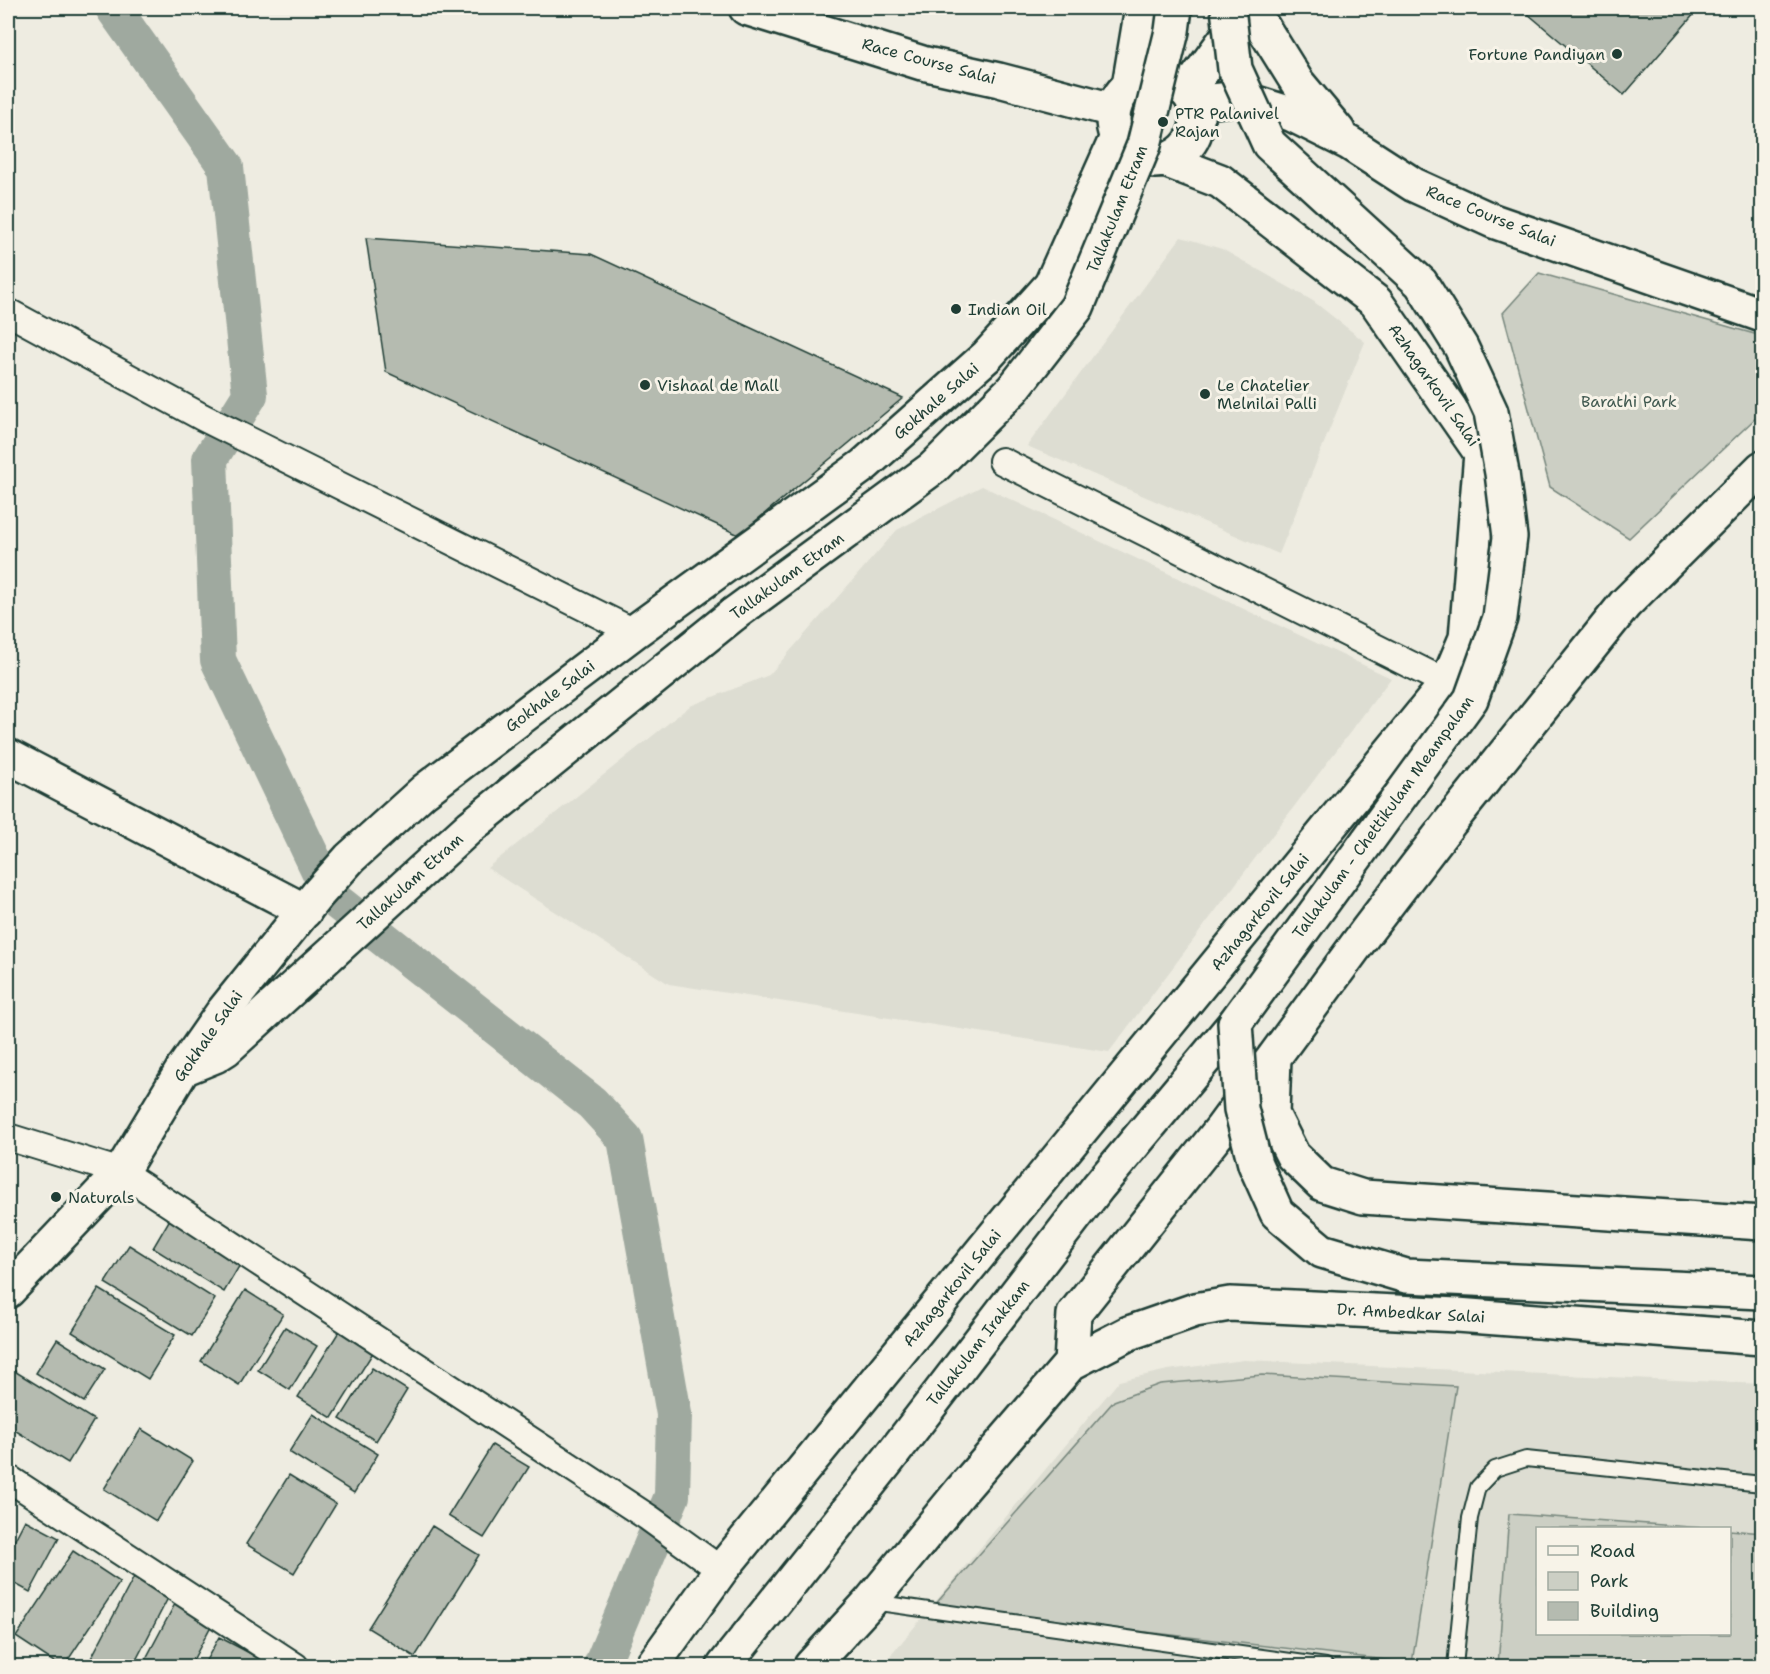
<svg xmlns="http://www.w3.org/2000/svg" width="1770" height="1674" viewBox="0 0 1770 1674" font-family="'Shantell Sans',sans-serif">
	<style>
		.built { fill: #ddddd2; fill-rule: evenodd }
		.green { fill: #cccfc4; stroke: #76867c; stroke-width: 1.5 }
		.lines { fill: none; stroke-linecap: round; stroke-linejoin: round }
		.canal { stroke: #9fa99f; stroke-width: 36 }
		.building { fill: #b5bbb0; stroke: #1f3d34; stroke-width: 1.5 }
		.lane-casing { stroke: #1f3d34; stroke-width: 18 }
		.street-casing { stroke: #1f3d34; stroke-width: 30 }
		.secondary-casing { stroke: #1f3d34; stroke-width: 38 }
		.primary-casing { stroke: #1f3d34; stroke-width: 38 }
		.highway-casing { stroke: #1f3d34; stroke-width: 38 }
		.lane { stroke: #f7f3e8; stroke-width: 14 }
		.street { stroke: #f7f3e8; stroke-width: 26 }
		.secondary { stroke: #f7f3e8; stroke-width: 33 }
		.primary { stroke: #f7f3e8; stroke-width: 33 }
		.highway { stroke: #f7f3e8; stroke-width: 33 }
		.highway-bridge-casing { stroke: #1f3d34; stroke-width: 38; stroke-linecap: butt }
		.highway-bridge { stroke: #f7f3e8; stroke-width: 33 }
		.poi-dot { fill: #1f3d34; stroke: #f7f3e8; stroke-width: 2 }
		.labels { text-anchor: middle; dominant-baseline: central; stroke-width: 6; stroke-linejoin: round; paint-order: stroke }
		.poi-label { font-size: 16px; fill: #1f3d34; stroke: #f7f3e8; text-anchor: start }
		.street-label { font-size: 16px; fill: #1f3d34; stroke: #f7f3e8 }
		.park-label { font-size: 16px; fill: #425a51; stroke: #f7f3e8 }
	</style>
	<rect width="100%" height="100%" fill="#eeece1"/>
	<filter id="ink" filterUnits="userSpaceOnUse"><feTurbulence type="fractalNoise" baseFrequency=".0167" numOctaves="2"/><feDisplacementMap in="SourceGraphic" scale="12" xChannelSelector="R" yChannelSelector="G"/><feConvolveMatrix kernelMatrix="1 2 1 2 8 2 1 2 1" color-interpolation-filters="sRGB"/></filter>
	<g filter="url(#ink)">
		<path class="built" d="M1181 237 1222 249 1313 301 1365 342 1279 554 1027 446Z
			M982 486 1391 678 1109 1052 669 984 487 868 690 706 769 675 897 530Z
			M1244 1360 1762 1384V1666H882L1119 1381 1168 1370ZM1538 1528H1730V1634H1538Z"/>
		<path class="green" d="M1539 273 1758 335 1762 338V412L1629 538 1550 487 1503 313Z
			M1262 1375 1456 1386 1412 1663 933 1607 1114 1401 1160 1384Z
			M1509 1514 1704 1528H1538V1634H1730V1530L1762 1533V1666H1498Z"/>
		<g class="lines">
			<path class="canal" d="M113 8 226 167 250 395 210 459 218 660 332 898 592 1103 625 1139 674 1414 672 1496 601 1666"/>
		</g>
		<path class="building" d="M1521 8H1689L1695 13 1624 95Z
			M366 238 591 254 903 398 739 535 386 372Z
			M170 1219 241 1263 224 1292 153 1248Z
			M129 1245 215 1299 192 1336 105 1283Z
			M99 1289 175 1335 148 1379 72 1332Z
			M245 1290 283 1314 239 1385 201 1361Z
			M345 1322 379 1343 332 1418 298 1397Z
			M285 1327 317 1346 290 1390 258 1370Z
			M57 1339 105 1369 84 1402 36 1373Z
			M8 1367 94 1420 68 1463 8 1426Z
			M372 1368 407 1390 376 1441 340 1419Z
			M313 1414 378 1454 354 1493 289 1452Z
			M141 1429 193 1461 156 1521 104 1489Z
			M492 1445 529 1467 484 1538 448 1516Z
			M289 1475 336 1504 294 1573 246 1544Z
			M25 1520 59 1538 30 1592 8 1580V1553Z
			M432 1526 479 1555 415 1657 368 1628Z
			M73 1551 120 1582 64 1666H60L16 1637Z
			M135 1575 170 1594 133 1666H87Z
			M176 1602 213 1622 190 1666H142Z
			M219 1637 261 1659 257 1666H203Z"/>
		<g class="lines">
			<g class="lane-casing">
				<path id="lane" d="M872 1602 1326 1666
					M1455 1666 1470 1518 1478 1487 1495 1469 1526 1459 1762 1484"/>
			</g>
			<g class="street-casing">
				<path id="street" d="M8 312 202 417 634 632
					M1002 461 1447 683
					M8 1137 121 1172 649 1518 721 1570
					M8 1478 295 1666"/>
			</g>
			<g class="secondary-casing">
				<path id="secondary" d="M746 8 922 63 999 80 1113 110
					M1129 86 1142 8
					M1187 92 1235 26 1236 12
					M8 756 305 911"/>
			</g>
			<g class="primary-casing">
				<path id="primary" d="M1251 8 1297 82 1338 131
					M1113 119a42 42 0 1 1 84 0a42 42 0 1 1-84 0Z
					M1194 103 1240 98 1291 114 1349 143 1414 185 1493 221 1762 315
					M1274 1057 1272 1114 1293 1156 1322 1184 1363 1197 1762 1223
					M183 1069 222 1013 317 895 350 858 424 791 634 632 864 465 987 356 1051 285 1117 137
					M1071 1363 1129 1333 1195 1310 1230 1304 1457 1315 1762 1338
					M652 1666 721 1570 1447 683 1466 638 1481 453 1376 302 1220 181 1165 160
					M811 1666 870 1602 960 1492 1071 1363 1074 1314 1222 1128 1366 932 1451 821 1625 604 1762 468"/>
			</g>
			<g class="highway-casing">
				<path id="highway" d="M8 1291 121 1172 183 1069 215 1056 226 1049 471 826 734 614
					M724 1666 889 1459 1098 1187 1235 1023"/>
			</g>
			<use href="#lane" class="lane"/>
			<use href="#street" class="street"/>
			<use href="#secondary" class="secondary"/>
			<use href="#primary" class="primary"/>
			<use href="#highway" class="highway"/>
			<g class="highway-bridge-casing">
				<path id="highway-bridge" d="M1228 8 1235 69 1269 144 1421 283 1461 347 1491 412 1502 473 1510 537 1500 618 1471 699 1235 1023 1241 1109 1255 1164 1277 1213 1322 1251 1406 1276 1762 1292
					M734 614 933 468 1013 389 1077 307 1144 145 1172 31 1175 8"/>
			</g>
			<use href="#highway-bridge" class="highway-bridge"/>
		</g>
	</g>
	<g class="poi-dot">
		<circle cx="1617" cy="54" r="6"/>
		<circle cx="1163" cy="122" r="6"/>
		<circle cx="956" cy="309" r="6"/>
		<circle cx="645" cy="385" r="6"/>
		<circle cx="1205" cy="394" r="6"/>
		<circle cx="56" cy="1197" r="6"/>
	</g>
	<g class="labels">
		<g class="poi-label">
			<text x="1605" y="54" text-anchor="end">Fortune Pandiyan</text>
			<text x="1175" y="113">PTR Palanivel<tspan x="1175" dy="18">Rajan</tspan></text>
			<text x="968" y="309">Indian Oil</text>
			<text x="657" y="385">Vishaal de Mall</text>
			<text x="1217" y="385">Le Chatelier<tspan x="1217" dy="18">Melnilai Palli</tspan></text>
			<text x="68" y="1197">Naturals</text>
		</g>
		<g class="street-label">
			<text transform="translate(929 61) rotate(15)">Race Course Salai</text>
			<text transform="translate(1117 209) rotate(-68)">Tallakulam Etram</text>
			<text transform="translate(1491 216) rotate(22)">Race Course Salai</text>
			<text transform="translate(1434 385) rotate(55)">Azhagarkovil Salai</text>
			<text transform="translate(936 401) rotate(-41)">Gokhale Salai</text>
			<text transform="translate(787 576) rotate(-36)">Tallakulam Etram</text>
			<text transform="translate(550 696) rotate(-37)">Gokhale Salai</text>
			<text transform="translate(1383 817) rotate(-54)">Tallakulam - Chettikulam Meampalam</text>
			<text transform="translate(410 882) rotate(-42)">Tallakulam Etram</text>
			<text transform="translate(1260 912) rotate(-51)">Azhagarkovil Salai</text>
			<text transform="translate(208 1036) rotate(-55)">Gokhale Salai</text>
			<text transform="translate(952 1288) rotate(-51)">Azhagarkovil Salai</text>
			<text transform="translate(1411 1313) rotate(3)">Dr. Ambedkar Salai</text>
			<text transform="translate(978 1343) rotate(-52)">Tallakulam Irakkam</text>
		</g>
		<g class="park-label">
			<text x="1629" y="401">Barathi Park</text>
		</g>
	</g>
	<rect width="1770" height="1674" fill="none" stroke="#f7f3e8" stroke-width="30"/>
	<rect x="15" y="15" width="1740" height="1644" fill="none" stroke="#1f3d34" stroke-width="2" filter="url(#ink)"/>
	<rect x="1536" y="1527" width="195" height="108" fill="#f7f3e8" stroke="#a1aaa0" stroke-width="1.5"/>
	<rect x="1548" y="1546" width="30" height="9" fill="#f7f3e8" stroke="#a1aaa0" stroke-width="1.5"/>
	<text x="1590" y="1557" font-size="18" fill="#1f3d34">Road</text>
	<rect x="1548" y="1572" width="30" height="18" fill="#cccfc4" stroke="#a1aaa0" stroke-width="1.5"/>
	<text x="1590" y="1587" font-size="18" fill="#1f3d34">Park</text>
	<rect x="1548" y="1602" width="30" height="18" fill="#b5bbb0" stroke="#a1aaa0" stroke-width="1.5"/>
	<text x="1590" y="1617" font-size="18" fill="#1f3d34">Building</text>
</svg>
